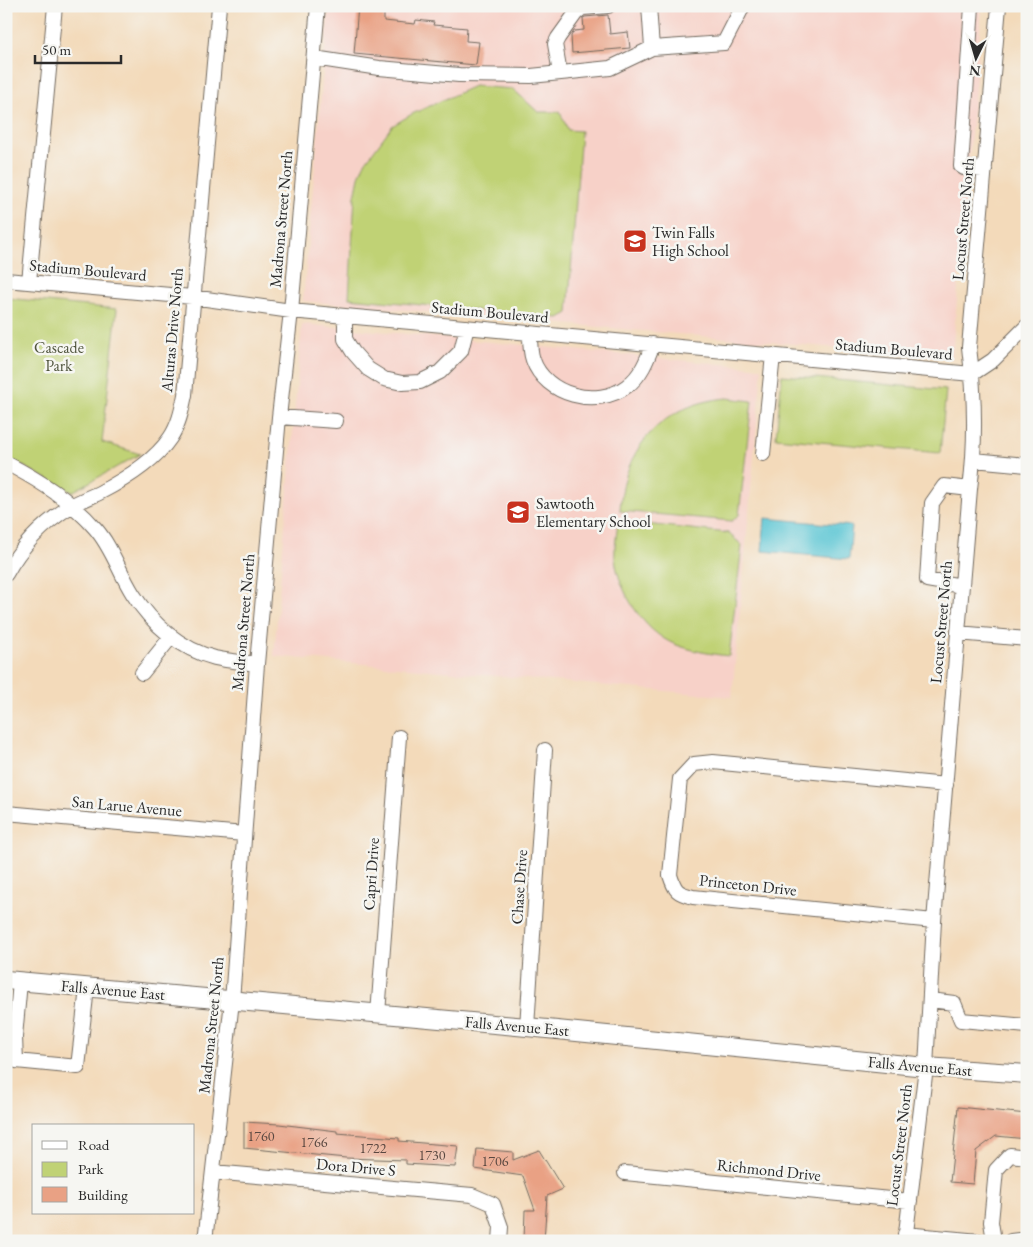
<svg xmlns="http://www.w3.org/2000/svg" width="1033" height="1247" viewBox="0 0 1033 1247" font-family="'EB Garamond',serif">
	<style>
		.built { fill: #f7d1c8 }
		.green { fill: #c0d275; stroke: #767e50 }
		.water { fill: #5bc6d4; stroke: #437880 }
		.building { fill: #e9a184 }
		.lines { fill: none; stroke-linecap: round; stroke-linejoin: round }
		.minor-casing { stroke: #71685d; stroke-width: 16 }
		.major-casing { stroke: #71685d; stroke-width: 20 }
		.minor { stroke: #fff; stroke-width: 14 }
		.major { stroke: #fff; stroke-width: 18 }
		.labels { text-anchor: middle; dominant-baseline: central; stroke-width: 5; stroke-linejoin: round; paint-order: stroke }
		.number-label { font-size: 14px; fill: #5a4841 }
		.street-label { font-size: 16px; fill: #2b2b2b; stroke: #f6f6f2 }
		.poi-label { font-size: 16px; fill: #2b2b2b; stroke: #f6f6f2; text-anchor: start }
		.park-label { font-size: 16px; fill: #50553e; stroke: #f6f6f2 }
	</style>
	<rect width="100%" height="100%" fill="#f6f6f2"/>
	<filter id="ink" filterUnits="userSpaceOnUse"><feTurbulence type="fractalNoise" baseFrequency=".02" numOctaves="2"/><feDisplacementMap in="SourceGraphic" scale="10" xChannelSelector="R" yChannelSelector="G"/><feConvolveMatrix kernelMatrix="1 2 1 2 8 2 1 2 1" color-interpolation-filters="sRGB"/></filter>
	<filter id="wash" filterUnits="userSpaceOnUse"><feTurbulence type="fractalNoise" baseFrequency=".0096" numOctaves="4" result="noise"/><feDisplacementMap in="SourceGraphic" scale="20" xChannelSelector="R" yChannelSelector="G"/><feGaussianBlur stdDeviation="1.12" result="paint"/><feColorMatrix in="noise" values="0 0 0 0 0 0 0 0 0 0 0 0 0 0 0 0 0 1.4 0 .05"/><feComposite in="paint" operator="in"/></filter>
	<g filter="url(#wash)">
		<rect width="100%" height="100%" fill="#f3daba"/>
		<path class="built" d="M329 6H982L952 358 303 301Z
			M302 324 762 368 732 697 274 656Z"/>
		<path class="green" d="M474 86 513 89 538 112H560L568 130 581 131 568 313 559 318 349 298 355 196 359 177 364 164 392 126 412 114Z
			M6 298 117 309 102 442 140 454 72 492 6 457Z
			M782 375 946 390 940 453 776 438Z
			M727 398 752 401 739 515 732 521 620 511C623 447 663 404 727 398Z
			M618 521 728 533 742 545 729 656C710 654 692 651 674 644 643 631 619 591 615 559 614 547 617 533 618 521Z"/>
		<path class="water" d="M765 518 852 526 849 559 762 551Z"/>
		<g id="blocks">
			<path class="building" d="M358 6H384V21L415 24 416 20 434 22 433 25 467 28 466 41 479 42 476 65 354 54Z
				M608 15 610 34 628 32 630 48 572 53 571 36 574 31 584 30 583 18 585 17Z
				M958 1107 1027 1114V1139L996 1136 976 1151 973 1184 950 1182Z
				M244 1122 279 1124 337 1131V1133L399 1138V1141L458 1146 455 1167 406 1164V1160L346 1158 244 1148Z
				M477 1149 513 1152V1160L539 1150 563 1189 547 1196 544 1241H524L525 1210H535L523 1176 475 1169Z"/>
		</g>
	</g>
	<g filter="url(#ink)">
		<use href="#blocks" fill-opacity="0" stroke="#71685d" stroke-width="1"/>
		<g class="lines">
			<g class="minor-casing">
				<path id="minor" d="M972 6 961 166 964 168 985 170
					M652 48 724 43 743 6
					M314 58 379 68 459 75 531 76 610 68 652 48 649 6
					M560 73 555 44 558 38 576 13 582 8 608 6
					M6 280 192 297 291 311 972 374 993 360 1027 326
					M29 282 55 6
					M345 316V339L353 352 368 369 384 379 402 383 420 382 440 372 461 351 467 327
					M530 333C530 341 530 352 533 360 545 395 597 409 627 386 641 376 647 360 653 344
					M279 417 336 421
					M763 454 773 355
					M974 460 1027 465
					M6 463C39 480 71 500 95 528 112 547 119 572 133 594 152 624 180 649 215 658 228 661 243 662 257 664
					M6 574C21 546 44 523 71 506 80 501 90 497 99 493 124 480 154 462 170 438 179 425 182 409 185 395L219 6
					M962 586 927 580 932 503 944 486 970 489
					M958 633 1027 639
					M142 673 171 637
					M6 813 244 834
					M934 921 693 897C677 893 675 891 670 875L680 779 694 764 713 762 946 785
					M20 982 15 1037 16 1061 78 1067 87 988
					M930 1000 954 1003 961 1020 1027 1026
					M378 1014 399 737
					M527 1027 545 750
					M213 1172 472 1195 493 1204 501 1227 500 1241
					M625 1173 910 1201
					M905 1234 979 1241
					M205 1241 232 1001 257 664 279 417 291 311 318 6
					M905 1241 926 1067 934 921 970 489C976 442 975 394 969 347L999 6
					M994 1241 991 1222 996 1170 1010 1155 1027 1157
					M1011 1241 1027 1239"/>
			</g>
			<g class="major-casing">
				<path id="major" d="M6 980 527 1027 926 1067 1027 1074"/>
			</g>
			<use href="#minor" class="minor"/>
			<use href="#major" class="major"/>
		</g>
	</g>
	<defs>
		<g id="school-square" transform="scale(1.25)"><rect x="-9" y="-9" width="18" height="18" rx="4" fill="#c8321e" stroke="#f6f6f2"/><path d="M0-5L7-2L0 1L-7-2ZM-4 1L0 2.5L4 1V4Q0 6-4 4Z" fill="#fff"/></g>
	</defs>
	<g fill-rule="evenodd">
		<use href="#school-square" x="635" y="241"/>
		<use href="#school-square" x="518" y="512"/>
	</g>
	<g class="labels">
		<g class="number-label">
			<text x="261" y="1136">1760</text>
			<text x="314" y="1142">1766</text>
			<text x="373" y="1148">1722</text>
			<text x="432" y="1155">1730</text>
			<text x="495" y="1161">1706</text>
		</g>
		<g class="street-label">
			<text transform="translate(281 219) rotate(-85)">Madrona Street North</text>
			<text transform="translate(963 219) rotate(-85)">Locust Street North</text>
			<text transform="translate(88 270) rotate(5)">Stadium Boulevard</text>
			<text transform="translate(490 312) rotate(5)">Stadium Boulevard</text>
			<text transform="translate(172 330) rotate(-85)">Alturas Drive North</text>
			<text transform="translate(894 349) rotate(5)">Stadium Boulevard</text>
			<text transform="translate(243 622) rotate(-85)">Madrona Street North</text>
			<text transform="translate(941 622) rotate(-85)">Locust Street North</text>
			<text transform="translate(127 806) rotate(5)">San Larue Avenue</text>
			<text transform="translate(371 874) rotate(-86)">Capri Drive</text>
			<text transform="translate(748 885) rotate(6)">Princeton Drive</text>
			<text transform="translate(519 887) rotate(-86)">Chase Drive</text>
			<text transform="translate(113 990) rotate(5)">Falls Avenue East</text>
			<text transform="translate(211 1025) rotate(-84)">Madrona Street North</text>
			<text transform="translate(517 1026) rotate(5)">Falls Avenue East</text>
			<text transform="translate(920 1066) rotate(5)">Falls Avenue East</text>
			<text transform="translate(899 1145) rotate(-83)">Locust Street North</text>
			<text transform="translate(356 1167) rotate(5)">Dora Drive S</text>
			<text transform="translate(769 1170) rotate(6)">Richmond Drive</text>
		</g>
		<g class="poi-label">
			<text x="652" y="232">Twin Falls<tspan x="652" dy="18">High School</tspan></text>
			<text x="536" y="503">Sawtooth<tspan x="536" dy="18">Elementary School</tspan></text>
		</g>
		<g class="park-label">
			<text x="59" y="347">Cascade<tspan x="59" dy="18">Park</tspan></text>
		</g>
	</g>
	<rect width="1033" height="1247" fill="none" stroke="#f6f6f2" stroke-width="25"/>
	<rect x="32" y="1124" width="162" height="90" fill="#f6f6f2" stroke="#a5a5a2"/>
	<rect x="42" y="1141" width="25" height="8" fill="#ffffff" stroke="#a5a5a2"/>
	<text x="78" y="1150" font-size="15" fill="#2b2b2b">Road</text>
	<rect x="42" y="1162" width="25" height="15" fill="#c0d275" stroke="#a5a5a2"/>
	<text x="78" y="1174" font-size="15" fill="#2b2b2b">Park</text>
	<rect x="42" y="1187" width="25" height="15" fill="#e9a184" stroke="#a5a5a2"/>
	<text x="78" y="1200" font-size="15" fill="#2b2b2b">Building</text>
	<g transform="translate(976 58) rotate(185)" stroke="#f6f6f2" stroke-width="4" paint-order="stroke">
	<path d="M0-4L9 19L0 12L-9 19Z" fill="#2b2b2b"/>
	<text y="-8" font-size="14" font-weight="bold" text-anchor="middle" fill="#2b2b2b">N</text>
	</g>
	<path d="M35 55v8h86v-8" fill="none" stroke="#2b2b2b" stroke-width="2.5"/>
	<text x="42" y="55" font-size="15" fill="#2b2b2b" stroke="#f6f6f2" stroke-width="4" paint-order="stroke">50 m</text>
</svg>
